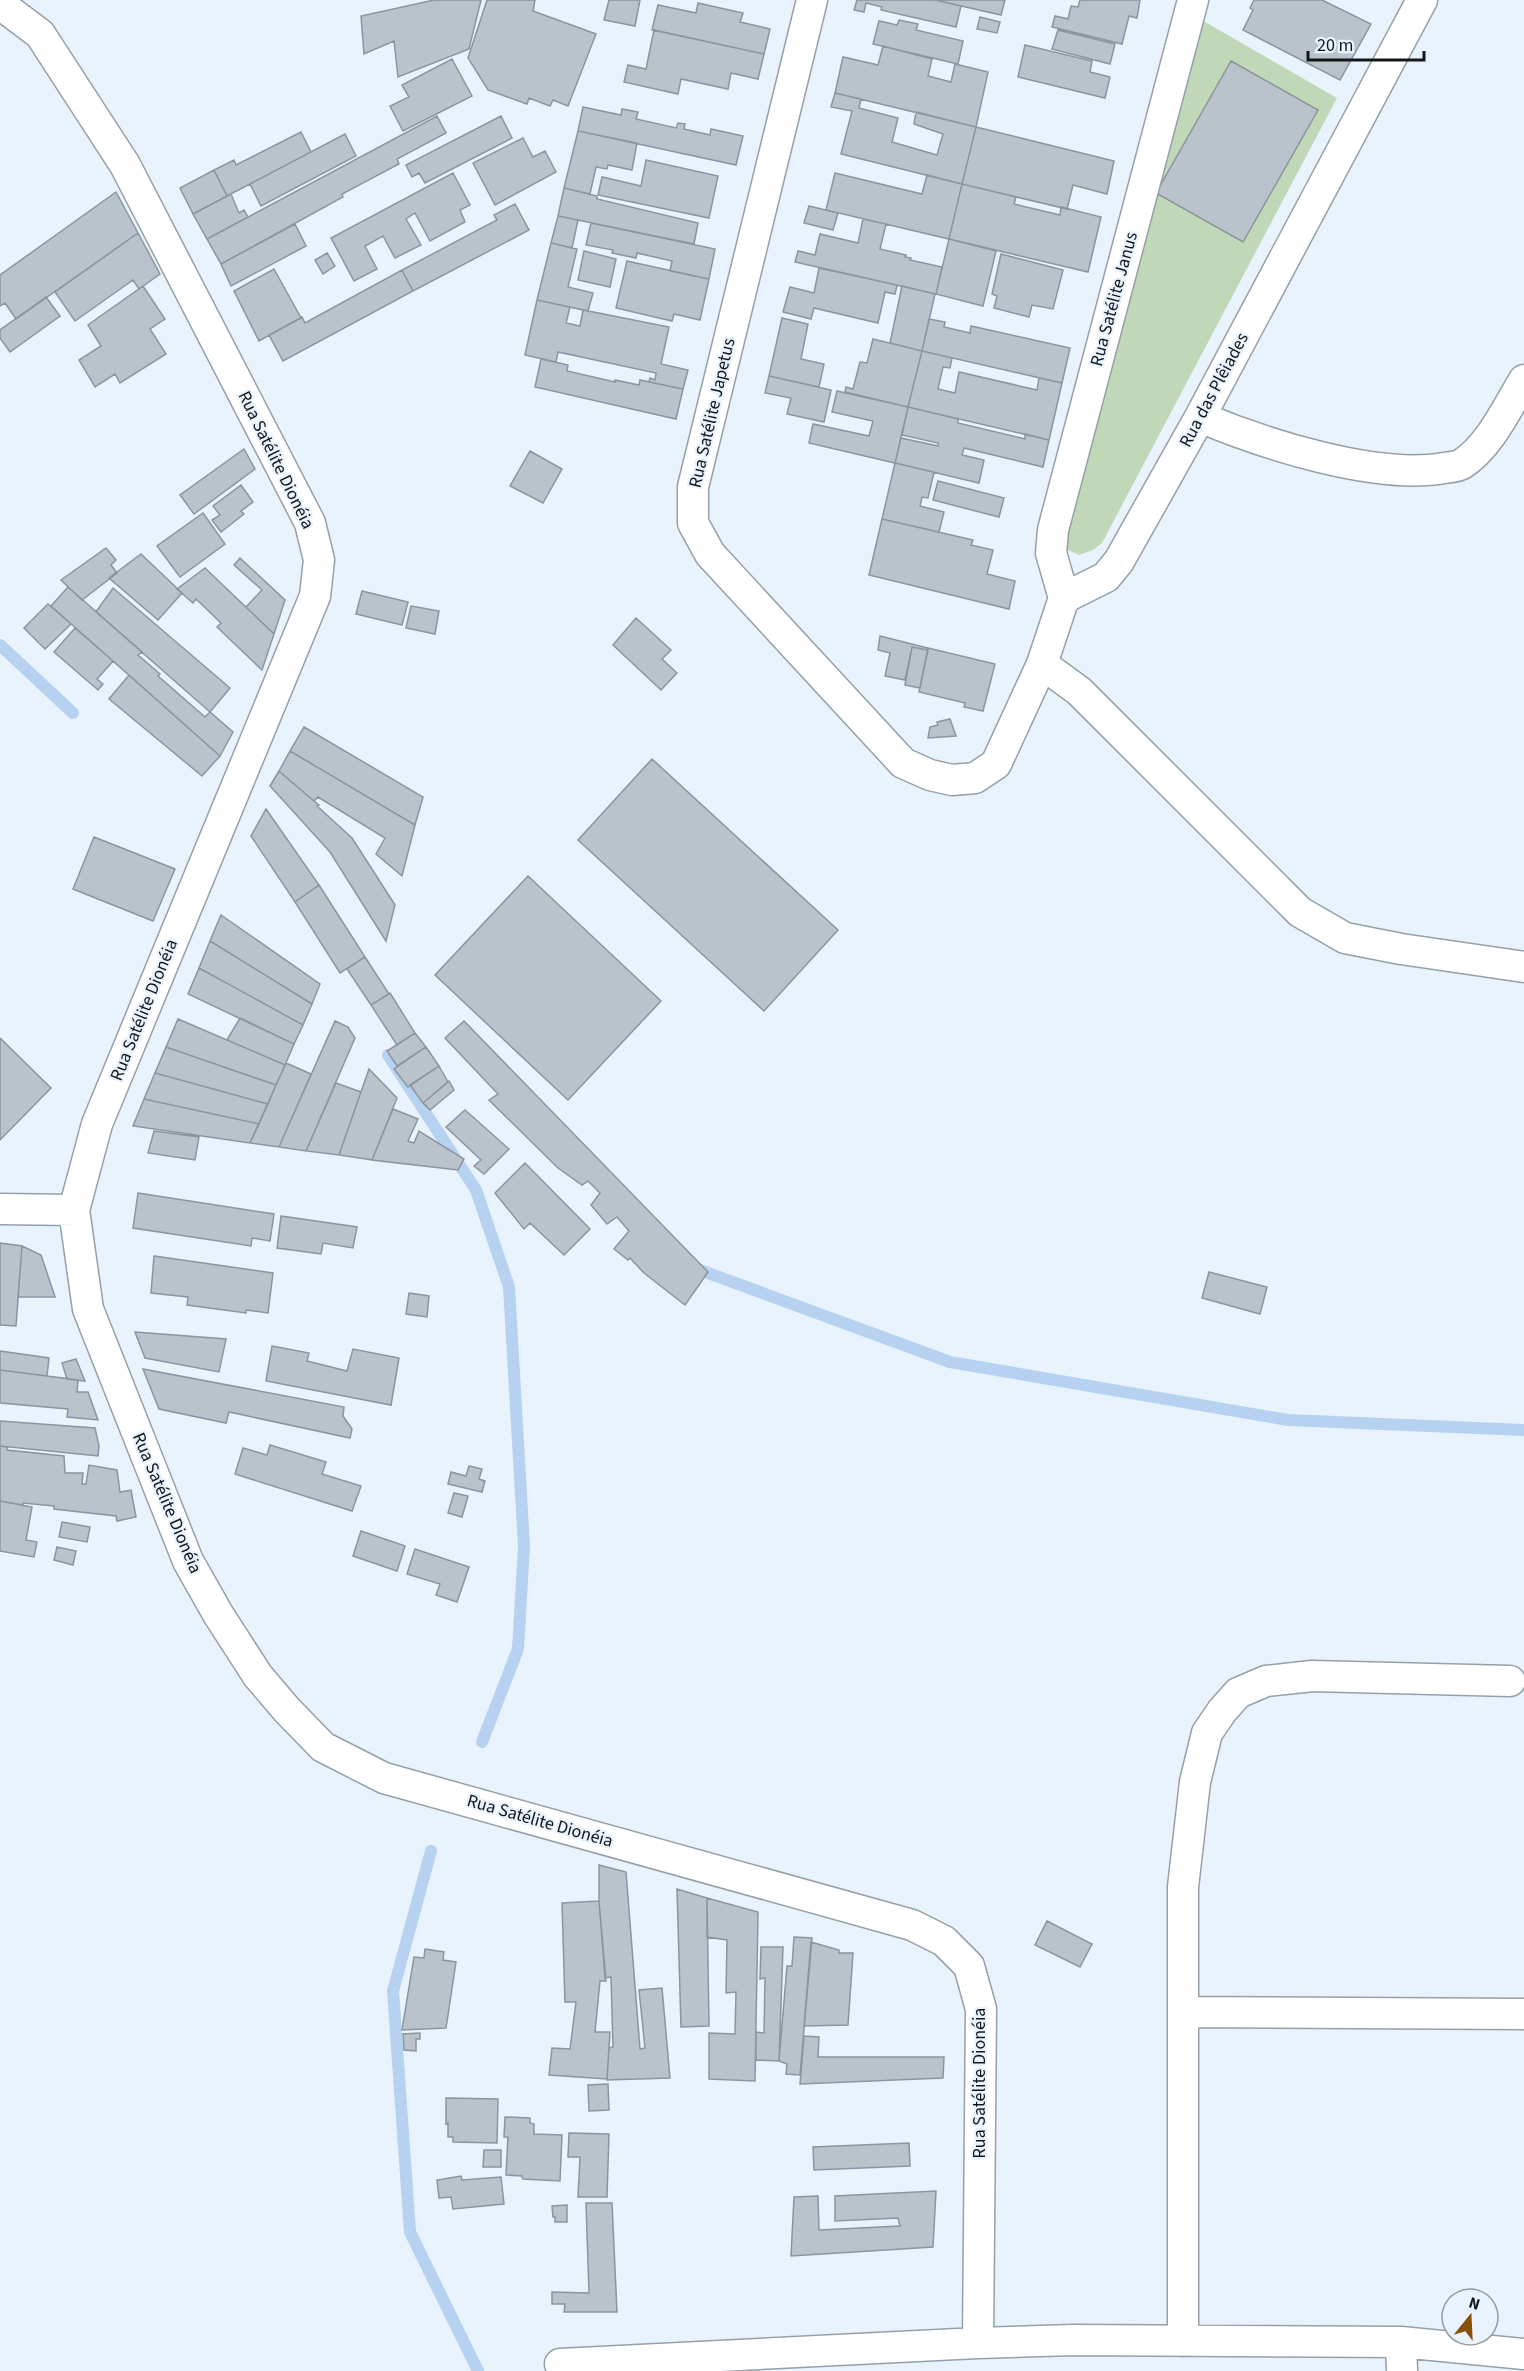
<svg xmlns="http://www.w3.org/2000/svg" width="1524" height="2371" viewBox="0 0 1524 2371" font-family="'Source Sans 3',sans-serif">
	<style>
		.green { fill: #c0d7b8 }
		.lines { fill: none; stroke-linecap: round; stroke-linejoin: round }
		.stream { stroke: #b6d2f0; stroke-width: 12 }
		.building { fill: #bac3cc; stroke: #8c959d; stroke-width: 1.5 }
		.street-casing { stroke: #96a0a8; stroke-width: 33 }
		.street { stroke: #fff; stroke-width: 30 }
		.labels { text-anchor: middle; dominant-baseline: central; stroke-width: 4.5; stroke-linejoin: round; paint-order: stroke }
		.street-label { font-size: 18px; fill: #14171a; stroke: #e9f3fd }
	</style>
	<rect width="100%" height="100%" fill="#e9f3fd"/>
	<path class="green" d="M1198 18 1337 98 1102 543 1093 550 1079 555 1068 550 1061 531Z"/>
	<g class="lines">
		<path class="stream" d="M0 645 73 713
			M388 1055 476 1190 509 1287 524 1546 518 1649 482 1742
			M692 1267 950 1362 1288 1420 1524 1430
			M431 1851 393 1991 410 2232 478 2371"/>
	</g>
	<path class="building" d="M434 0H481L469 49 398 77 394 41 364 54 361 16Z
		M487 0H535L533 11 596 34 568 106 553 100 550 106 529 98 527 104 488 90 468 58Z
		M609 0H640L635 26 604 20Z
		M857 0H935L961 6 956 27 881 10 882 7 866 3 864 12 854 10Z
		M935 0H1005L1001 15Z
		M1080 0H1140L1137 18 1129 16 1122 44 1052 27 1055 16 1068 19 1071 6 1078 7Z
		M1254 0H1322L1371 24 1340 80 1243 30 1253 10 1250 8Z
		M698 3 743 13 740 22 770 29 764 54 652 30 658 5 696 13Z
		M980 17 1000 22 997 33 977 29Z
		M899 20 918 24 916 30 963 41 958 64 873 44 879 21 897 25Z
		M654 30 764 54 758 79 731 73 728 89 681 79 678 94 624 82 628 65 646 69Z
		M1058 30 1115 44 1110 64 1052 49Z
		M1025 45 1092 61 1090 72 1110 77 1105 98 1018 77Z
		M883 46 932 59 928 76 951 82 955 64 988 72 976 127 835 93 843 57 878 65Z
		M452 59 472 96 403 131 390 106 409 97 402 85Z
		M1231 61 1318 110 1243 242 1156 193Z
		M835 93 861 99 859 108 898 118 892 142 937 155 943 134 914 124 916 112 976 127 962 184 841 154 852 111 831 107Z
		M583 107 621 115 622 109 638 112 636 119 676 128 678 123 685 124 684 129 710 135 711 129 743 136 736 165 578 131Z
		M437 116 446 133 397 159 399 164 342 194 343 197 221 264 207 239Z
		M501 116 512 138 425 183 419 173 412 177 406 165Z
		M976 127 1114 161 1107 194 1073 185 1067 209 962 184Z
		M578 131 637 143 632 170 608 165 607 169 596 167 590 194 564 188Z
		M301 132 311 152 227 196 214 170 234 160 236 165Z
		M345 134 356 156 261 206 250 184Z
		M523 138 533 157 545 151 556 172 495 205 473 163Z
		M646 160 718 176 709 218 598 195 602 177 641 186Z
		M214 170 227 196 193 214 180 188Z
		M453 173 470 205 460 210 465 222 430 241 415 213 406 219 421 245 395 258 383 236 365 246 377 269 354 281 331 238Z
		M835 173 922 194 927 175 962 184 949 239 826 210Z
		M962 184 1016 197 1014 204 1060 215 1061 207 1101 217 1088 272 949 239Z
		M564 188 597 196V199L698 223 694 244 558 216Z
		M116 192 138 233 16 319 5 303 0 306V275Z
		M231 194 239 213 244 210 248 217 207 239 193 214Z
		M515 204 529 230 413 291 402 270 497 220 494 215Z
		M809 206 838 213 833 230 804 223Z
		M558 216 578 220 572 248 551 243Z
		M863 219 886 224 880 249 906 255 905 257 911 258 910 260 942 267 936 294 795 262 798 251 815 255 820 234 858 243Z
		M591 223 715 249 709 279 670 271 672 261 637 253 636 258 612 253 613 250 586 245Z
		M295 224 306 246 231 286 221 264Z
		M138 233 160 274 139 289 133 280 75 321 55 292Z
		M949 239 996 251 983 306 936 294Z
		M551 243 577 249 568 287 593 293 588 311 537 300Z
		M584 251 616 259 610 287 578 280Z
		M327 253 335 266 323 274 315 260Z
		M1001 254 1063 270 1053 309 1032 305 1029 317 994 308 997 296 992 294Z
		M627 261 709 279 700 320 674 314 672 321 616 308Z
		M819 268 897 285 895 294 885 292 878 323 814 308 811 319 783 312 790 287 814 293Z
		M274 269 301 318 259 341 234 291Z
		M402 270 413 291 283 361 269 335 302 317 305 323Z
		M143 286 165 319 150 329 166 354 120 383 115 374 95 387 79 360 101 346 88 325Z
		M902 286 935 294 922 351 890 343Z
		M46 297 60 316 10 352 0 338V330Z
		M537 300 570 307 566 323 580 326 583 310 669 327 661 364 688 370 683 389 649 382 650 378 655 380 656 373 558 352 556 362 525 355Z
		M782 318 808 324 801 359 824 364 819 387 769 376Z
		M929 319 945 322 944 327 970 333 971 326 1070 348 1062 383 922 351Z
		M873 339 922 351 908 407 845 392 846 387 853 389 860 362 867 363Z
		M922 351 952 358 950 368 943 367 938 389 955 393 959 372 1037 390 1039 378 1062 383 1049 440 908 407Z
		M541 359 568 365 567 371 615 382V380L639 385 640 380 683 389 676 419 535 387Z
		M769 376 831 390 824 422 787 414 791 398 765 393Z
		M837 391 908 407 895 463 809 443 813 424 869 436 873 421 832 412Z
		M908 407 958 419V423L1025 439V434L1049 440 1043 467 964 448 962 455 984 460 979 483 895 463 901 438 938 446V443L902 435Z
		M244 449 255 469 194 514 180 495Z
		M530 451 562 469 543 503 510 486Z
		M895 463 934 472 928 498 922 497 920 506 944 512 939 532 882 519Z
		M938 481 1004 498 999 517 933 500Z
		M241 485 253 502 241 511 244 514 221 532 212 520 220 515 213 506Z
		M203 513 225 544 180 577 157 546Z
		M882 519 973 540 971 545 993 550 987 574 1015 581 1009 609 869 575Z
		M106 548 116 560 111 565 117 573 82 600 61 580Z
		M141 554 182 593 158 620 109 578Z
		M240 558 285 600 274 634 246 607 262 590 234 565Z
		M205 568 274 634 262 670 217 627 221 623 196 599 193 603 177 589Z
		M68 587 142 652 138 655 160 674 158 676 205 717 210 712 233 732 220 756 51 606Z
		M113 588 230 688 210 712 96 612Z
		M362 591 408 602 402 625 356 614Z
		M48 604 71 624 45 649 24 628Z
		M411 606 439 611 435 634 406 628Z
		M636 618 671 650 662 659 677 673 661 690 613 645Z
		M75 628 113 661 97 679 103 684 98 690 54 652Z
		M880 636 928 648V650L912 647 905 680 885 676 890 653 878 650Z
		M912 647 928 650 920 688 905 685Z
		M928 648 995 664 983 711 964 707 965 703 919 692Z
		M129 675 220 756 202 776 109 699Z
		M950 719 956 736 928 738 930 727 938 725 937 722Z
		M304 727 423 797 415 825 290 751Z
		M290 751 415 825 402 876 376 854 385 838 318 797 314 801 279 771Z
		M652 759 838 930 764 1011 578 840Z
		M279 771 314 801 319 805 317 806 352 838 395 905 386 941 330 852 270 786Z
		M266 809 319 885 295 902 251 836Z
		M94 837 175 869 153 921 73 889Z
		M528 876 661 1001 568 1100 435 975Z
		M319 885 365 957 340 973 295 902Z
		M221 915 320 984 312 1004 210 941Z
		M210 941 312 1004 303 1025 199 968Z
		M365 957 389 994 371 1005 347 969Z
		M199 968 303 1025 294 1044 188 994Z
		M390 993 415 1033 397 1045 371 1005Z
		M240 1018 294 1044 285 1065 227 1040Z
		M178 1019 285 1065 276 1085 166 1047Z
		M335 1021 348 1027 355 1038 306 1151 279 1147Z
		M464 1021 708 1272 685 1305 644 1273 630 1258 628 1260 614 1249 629 1231 617 1217 607 1224 591 1205 600 1193 588 1181 582 1185 558 1168 489 1100 498 1094 445 1038Z
		M415 1033 426 1047 397 1066 387 1051Z
		M0 1038 51 1088 0 1140Z
		M166 1047 276 1085 268 1104 155 1073Z
		M426 1047 439 1066 408 1087 394 1069Z
		M286 1063 311 1074 279 1147 250 1143Z
		M439 1066 448 1082 423 1103 410 1085Z
		M369 1069 397 1098 372 1160 339 1155Z
		M155 1073 268 1104 259 1124 144 1099Z
		M449 1081 454 1090 430 1110 423 1103Z
		M336 1083 361 1092 339 1155 306 1151Z
		M144 1099 259 1124 250 1143 133 1126Z
		M393 1109 418 1119 408 1141 414 1143 419 1131 464 1159 458 1170 372 1160Z
		M465 1110 509 1149 484 1174 474 1166 481 1160 446 1127Z
		M154 1131 199 1137 195 1160 148 1153Z
		M525 1163 590 1229 564 1255 530 1223 524 1229 495 1193Z
		M138 1193 274 1214 270 1241 252 1238 251 1246 133 1228Z
		M281 1216 357 1227 353 1248 323 1243 321 1254 277 1248Z
		M0 1243 22 1246 16 1326 0 1325Z
		M22 1246 41 1255 55 1297H18Z
		M154 1256 273 1273 268 1313 246 1310V1313L187 1305 188 1297 151 1293Z
		M1209 1272 1267 1287 1260 1314 1202 1298Z
		M409 1293 429 1296 427 1317 406 1314Z
		M135 1332 226 1339 219 1372 145 1358Z
		M272 1346 309 1353 307 1361 347 1371 353 1349 399 1358 391 1405 266 1381Z
		M0 1351 49 1358 47 1376 0 1370Z
		M76 1359 85 1381 67 1379 62 1363Z
		M143 1369 344 1407 343 1416 352 1429 350 1438 229 1412 226 1423 159 1409Z
		M0 1370 78 1380 77 1392H88L98 1420 67 1417 68 1409 0 1403Z
		M0 1421 95 1428 99 1446 98 1456 0 1446Z
		M270 1445 326 1462 322 1474 361 1486 352 1511 235 1474 243 1448 267 1455Z
		M0 1446 7 1447V1450L64 1456 65 1473H83L82 1484H86L89 1465 117 1470 120 1492 131 1490 136 1517 117 1521 116 1516 54 1509V1506L23 1503V1505L0 1501Z
		M469 1466 482 1469 479 1479 485 1481 482 1492 448 1484 451 1472 466 1476Z
		M454 1493 468 1496 462 1517 448 1513Z
		M0 1501 32 1507 26 1540 37 1542 34 1557 0 1551Z
		M62 1522 90 1527 87 1542 59 1537Z
		M361 1531 405 1546 397 1571 353 1556Z
		M57 1547 76 1551 73 1565 54 1560Z
		M415 1549 469 1567 457 1602 436 1595 440 1584 407 1574Z
		M599 1865 626 1872 640 2049 645 2048 639 1990 662 1988 670 2078 607 2080 609 2048 613 2047 611 1977 605 1978 599 1901Z
		M677 1889 707 1898 709 2026 681 2027Z
		M707 1898 758 1912 755 2081 709 2079V2033L735 2034 736 1992 726 1993 727 1940 707 1937Z
		M599 1901 606 1981H600L595 2032H610L607 2079 549 2075 552 2048 570 2049 576 2002H565L562 1903Z
		M1047 1921 1092 1944 1080 1967 1035 1945Z
		M794 1937 812 1938 800 2075 786 2074 787 2064 779 2061 787 1966H792Z
		M811 1942 839 1950V1953H853L848 2025 804 2026Z
		M761 1947H783L779 2061 756 2060V2032L764 2033 765 1978 760 1979Z
		M425 1949 444 1952 443 1960 456 1962 446 2028 402 2030 414 1957 424 1958Z
		M420 2033V2039H416V2051L404 2050 403 2034Z
		M804 2036 819 2037 818 2057H944L943 2078 800 2084Z
		M608 2084 609 2110 589 2111 588 2085Z
		M446 2098 498 2099 497 2143 453 2142V2137H448V2123L446 2124Z
		M505 2117 530 2118V2123L534 2124V2134L562 2135 560 2181 523 2179 522 2176 506 2175 508 2137H504Z
		M569 2133 609 2134 607 2197H578L580 2157H568Z
		M909 2143 910 2166 814 2170 813 2147Z
		M484 2150H501V2167H483Z
		M461 2176 462 2180 501 2177 504 2204 453 2209 451 2197 439 2198 437 2180Z
		M936 2191 933 2247 791 2256 794 2197 818 2196 819 2230 900 2226 898 2218 835 2221V2196Z
		M586 2203H612L617 2312H564L565 2304H552V2292L589 2293Z
		M567 2205V2222H555V2217H553L552 2206Z"/>
	<g class="lines">
		<g class="street-casing">
			<path id="street" d="M812 0 693 487V523L710 554 903 763 930 775 952 780 975 778 996 764 1042 664 1064 598 1106 577 1119 561 1200 417 1422 0
				M0 4 40 34 125 165 310 523 319 560 315 596 97 1124 74 1210 88 1309 188 1561 218 1614 258 1676 287 1710 323 1747 384 1778 912 1925 944 1941 969 1966 981 2009 978 2343 1073 2340 1401 2342 1524 2354
				M1200 417C1264 444 1376 480 1444 468 1450 467 1457 467 1462 464 1490 446 1507 408 1524 380
				M1064 598 1051 553 1053 530 1193 0
				M1042 664 1079 691 1300 912 1345 938 1401 949 1524 967
				M0 1209 74 1210
				M1183 2012 1524 2014
				M1183 2341V1887L1195 1782 1207 1733 1222 1711 1238 1693 1266 1681 1312 1676 1510 1681
				M1401 2342 1402 2371
				M560 2364 978 2343"/>
		</g>
		<use href="#street" class="street"/>
	</g>
	<g class="labels">
		<g class="street-label">
			<text transform="translate(1114 299) rotate(-75)">Rua Satélite Janus</text>
			<text transform="translate(1214 390) rotate(-62)">Rua das Plêiades</text>
			<text transform="translate(712 413) rotate(-77)">Rua Satélite Japetus</text>
			<text transform="translate(276 460) rotate(64)">Rua Satélite Dionéia</text>
			<text transform="translate(144 1010) rotate(-68)">Rua Satélite Dionéia</text>
			<text transform="translate(167 1503) rotate(67)">Rua Satélite Dionéia</text>
			<text transform="translate(540 1821) rotate(16)">Rua Satélite Dionéia</text>
			<text transform="translate(979 2083) rotate(-90)">Rua Satélite Dionéia</text>
		</g>
	</g>
	<g transform="translate(1470 2317) rotate(18)"><circle r="28" fill="#e9f3fd" stroke="#949ba2" stroke-width="1.5"/>
	<path d="M0-4.5L10 22L0 15L-10 22Z" fill="#8a500a"/>
	<text y="-9" font-size="16" font-weight="bold" text-anchor="middle" fill="#14171a">N</text>
	</g>
	<path d="M1308 51v9h116v-9" fill="none" stroke="#14171a" stroke-width="3"/>
	<text x="1317" y="51" font-size="18" fill="#14171a" stroke="#e9f3fd" stroke-width="4.5" paint-order="stroke">20 m</text>
</svg>
